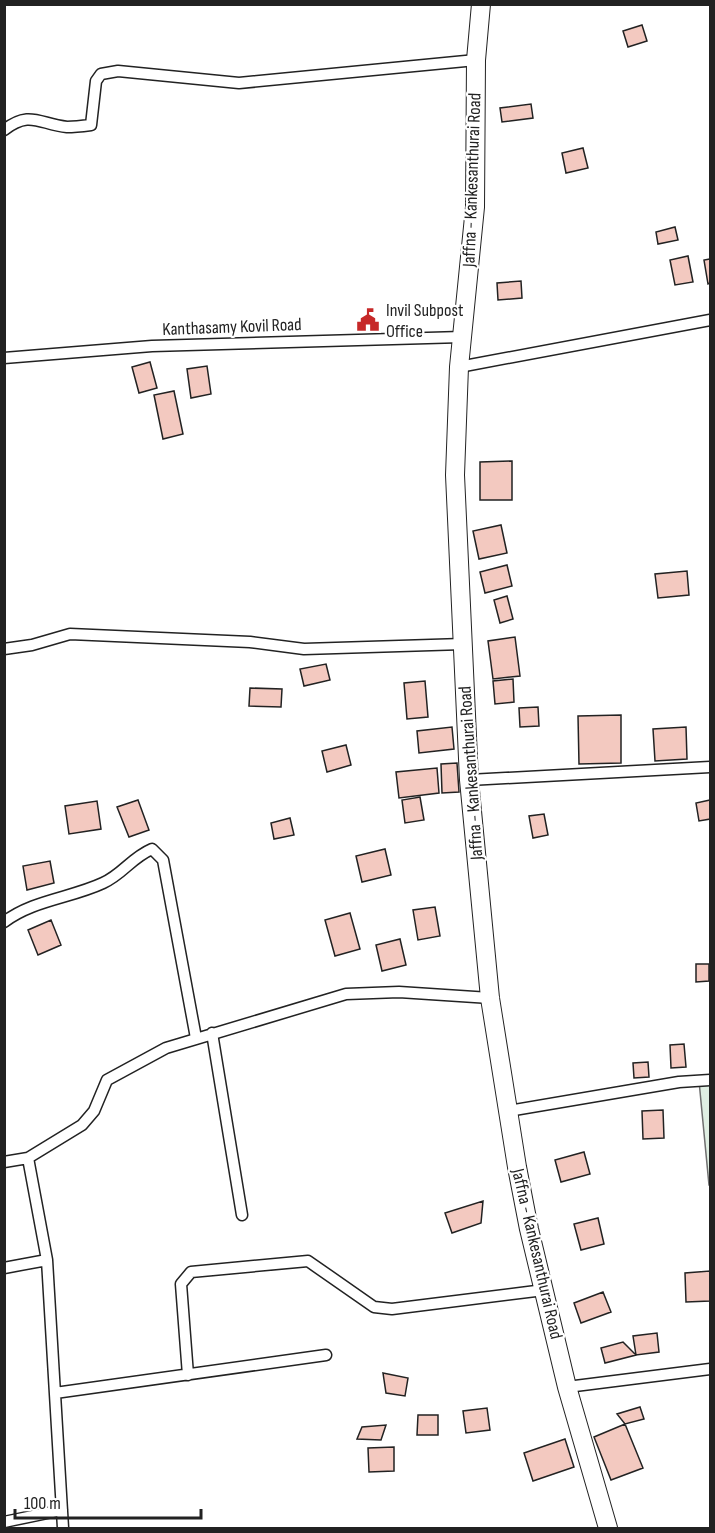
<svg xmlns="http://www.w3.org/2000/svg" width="715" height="1533" viewBox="0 0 715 1533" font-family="'Sofia Sans Condensed',sans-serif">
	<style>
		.green { fill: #e0efe3; stroke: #6f6f6f; stroke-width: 1.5 }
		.building { fill: #f3c9c0; stroke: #222; stroke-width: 1.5 }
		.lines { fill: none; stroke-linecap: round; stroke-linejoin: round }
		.street-casing { stroke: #222; stroke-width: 13 }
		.primary-casing { stroke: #222; stroke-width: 20 }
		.street { stroke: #fff; stroke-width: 10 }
		.primary { stroke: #fff; stroke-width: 18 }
		.labels { text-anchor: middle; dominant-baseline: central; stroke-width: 4.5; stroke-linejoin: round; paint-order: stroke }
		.street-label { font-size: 18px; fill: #222; stroke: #fff }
		.poi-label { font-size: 18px; fill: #222; stroke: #fff; text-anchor: start }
	</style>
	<rect width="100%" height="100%" fill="#fff"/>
	<path class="green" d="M710 1080V1185H709L699 1081Z"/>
	<path class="building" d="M642 25 647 41 628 47 623 31Z
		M531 104 533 118 502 122 500 108Z
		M583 148 588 168 566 173 562 153Z
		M675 227 678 240 658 244 656 232Z
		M688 256 693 282 675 285 670 260Z
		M710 259V283L708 284 704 260Z
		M521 281 522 298 498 300 497 283Z
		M150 362 157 388 139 393 132 367Z
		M207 366 211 394 191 398 187 369Z
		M174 391 183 434 163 439 154 395Z
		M512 461V500H480V462Z
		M501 525 507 553 479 559 473 531Z
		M507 565 512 586 485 593 480 572Z
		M687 571 689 595 658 598 655 574Z
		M507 596 513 619 500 623 494 600Z
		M515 637 520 676 493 679 488 641Z
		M326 664 330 680 304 686 300 669Z
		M513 679 514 702 495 704 493 681Z
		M425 681 428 717 407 719 404 683Z
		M250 688 282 689 281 707 249 706Z
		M538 707 539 726 520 727 519 708Z
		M621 715V763L579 764 578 716Z
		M452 727 454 749 419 753 417 731Z
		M686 727 687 759 655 761 653 729Z
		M346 745 351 765 327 772 322 751Z
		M457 763 459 792 442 793 441 764Z
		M437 768 439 793 399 798 396 772Z
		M420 797 424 820 405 823 402 800Z
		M138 800 149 830 129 837 117 807Z
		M710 800V819L699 821 696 803Z
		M97 801 101 829 69 834 65 806Z
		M544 814 548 835 533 838 529 816Z
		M290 818 294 835 274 839 271 823Z
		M385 849 391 875 362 882 356 856Z
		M50 861 54 883 27 890 23 866Z
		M435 907 440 936 418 940 413 910Z
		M350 913 360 949 335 956 325 920Z
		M51 920 61 945 38 955 28 930Z
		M400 939 406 965 382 971 376 945Z
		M696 964H709V981L696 982Z
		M684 1044 686 1067 671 1068 670 1045Z
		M648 1062 649 1077 634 1078 633 1063Z
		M663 1110 664 1138 643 1139 642 1111Z
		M584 1152 590 1174 561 1182 555 1160Z
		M483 1201 481 1223 452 1233 445 1213Z
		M598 1218 604 1244 581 1250 574 1224Z
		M710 1271V1301L686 1302 685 1273Z
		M603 1292 611 1312 581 1323 574 1303Z
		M657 1333 659 1352 636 1355 633 1336Z
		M623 1342 636 1355 605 1363 601 1348Z
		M383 1373 408 1378 405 1396 386 1393Z
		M640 1407 644 1419 625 1424 617 1414Z
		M487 1408 490 1430 466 1433 463 1411Z
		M418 1415H438V1435H417Z
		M625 1424 643 1468 611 1480 594 1437Z
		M386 1425 381 1440 357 1439 362 1427Z
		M565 1439 574 1467 533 1481 524 1453Z
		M394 1447V1471L369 1472 368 1448Z"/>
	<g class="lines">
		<g class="street-casing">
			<path id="street" d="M4 130C30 110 39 124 67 127 74 127 83 126 91 125L96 81 101 74 118 71 239 83 476 60
				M4 358 152 346 462 337
				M459 367 710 320
				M4 649 32 645 70 634 250 642 304 649 463 644
				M469 780 710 767
				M4 922C33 900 71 898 103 883 123 874 131 858 152 849L163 860 196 1038
				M212 1033 242 1215
				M508 1111 679 1082 710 1080
				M28 1158 82 1125 94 1111 107 1080 166 1048 346 994 399 992 490 998
				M4 1162 28 1158 47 1260 63 1528
				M4 1268 47 1260
				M188 1375 181 1284 191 1272 308 1261 374 1307 392 1309 544 1290
				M567 1387 710 1369
				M55 1393 326 1355
				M4 1522 62 1510"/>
		</g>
		<g class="primary-casing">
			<path id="primary" d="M481 4 476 60 475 207 459 367 455 475 469 780 490 998 517 1167 529 1229 567 1387 608 1528"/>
		</g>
		<use href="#street" class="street"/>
		<use href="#primary" class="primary"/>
	</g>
	<defs>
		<g id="civic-bare" transform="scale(1.8)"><path d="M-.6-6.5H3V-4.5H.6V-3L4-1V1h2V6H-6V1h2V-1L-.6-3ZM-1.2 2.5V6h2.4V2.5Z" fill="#c62828" stroke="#fff" stroke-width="2.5" paint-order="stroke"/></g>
	</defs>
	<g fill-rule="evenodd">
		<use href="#civic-bare" x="368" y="320"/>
	</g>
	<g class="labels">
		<g class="street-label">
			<text transform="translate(472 180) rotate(-88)">Jaffna - Kankesanthurai Road</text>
			<text transform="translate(232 327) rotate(-2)">Kanthasamy Kovil Road</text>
			<text transform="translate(471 773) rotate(-94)">Jaffna - Kankesanthurai Road</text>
			<text transform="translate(537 1254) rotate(77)">Jaffna - Kankesanthurai Road</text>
		</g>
		<g class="poi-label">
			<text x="386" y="310">Invil Subpost<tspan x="386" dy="21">Office</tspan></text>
		</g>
	</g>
	<rect width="715" height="1533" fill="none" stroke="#222222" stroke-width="12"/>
	<path d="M15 1509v9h186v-9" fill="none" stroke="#222222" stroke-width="3"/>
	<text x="24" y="1509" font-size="18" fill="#222222" stroke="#ffffff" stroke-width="4.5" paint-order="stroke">100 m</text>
</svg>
